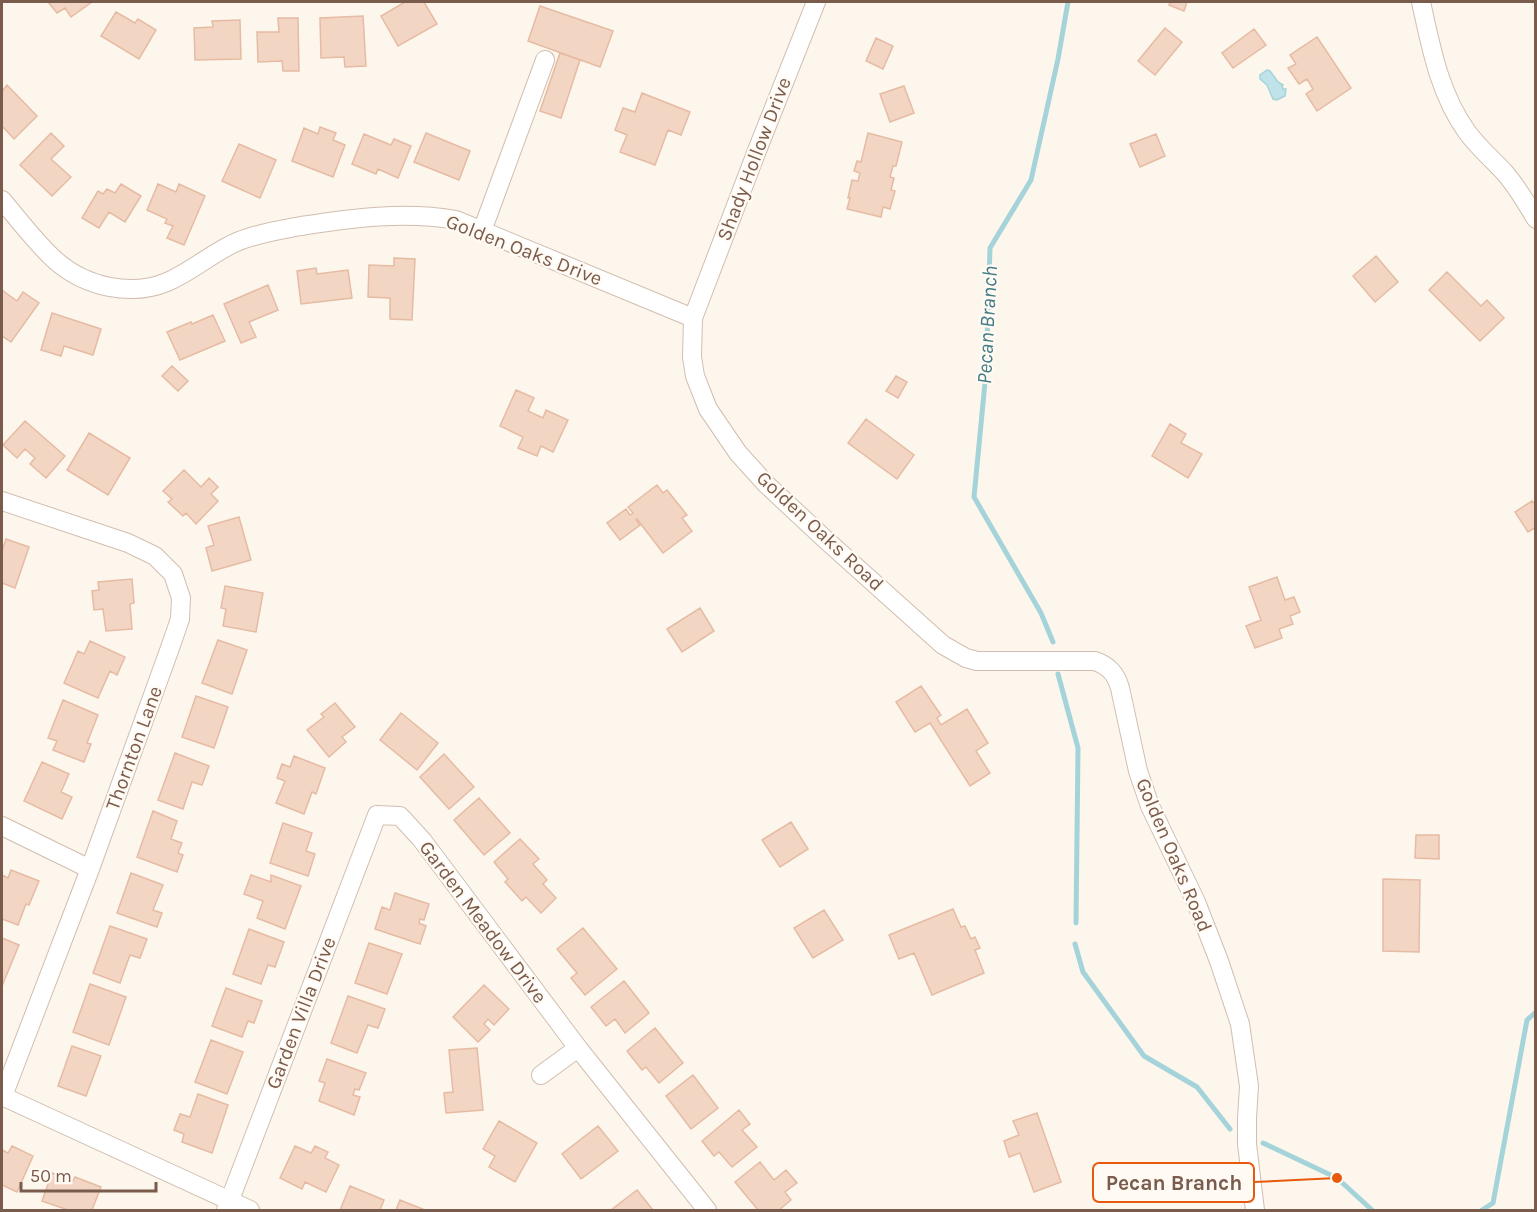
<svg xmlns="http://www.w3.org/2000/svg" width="1537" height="1212" viewBox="0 0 1537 1212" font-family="Karla,sans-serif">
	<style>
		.water { fill: #bfe3e8; stroke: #a5d3da; stroke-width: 1.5 }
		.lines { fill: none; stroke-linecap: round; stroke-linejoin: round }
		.stream { stroke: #a5d3da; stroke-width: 5 }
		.building { fill: #f3d5c3; stroke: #e6bba3; stroke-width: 1.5 }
		.minor-casing { stroke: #d1beb0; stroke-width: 20 }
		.minor { stroke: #fff; stroke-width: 18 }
		.labels { text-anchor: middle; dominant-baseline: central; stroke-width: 4.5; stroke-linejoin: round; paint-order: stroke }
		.street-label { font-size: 20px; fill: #7a5c4d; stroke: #fffaf3 }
		.water-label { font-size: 21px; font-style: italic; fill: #437c86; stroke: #fffaf3 }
		.leader { fill: none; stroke: #e8590c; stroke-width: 2 }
		.callout-dot { fill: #e8590c; stroke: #fffaf3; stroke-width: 2 }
		.callout { fill: #fffaf3; stroke: #e8590c; stroke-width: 2 }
		.callout-label { font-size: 21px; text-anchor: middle; font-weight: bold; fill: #7a5c4d }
	</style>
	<rect width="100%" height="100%" fill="#fdf6ec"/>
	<path class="water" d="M1267 70 1270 71 1278 82 1283 85 1282 86 1283 89H1286L1285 96 1277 100 1273 99 1267 85 1260 79V75Z"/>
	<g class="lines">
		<path class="stream" d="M1053 642 1041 613 974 497 986 372 990 248 1031 180 1058 59 1068 2
			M1058 674 1078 748 1076 923
			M1075 944 1083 972 1144 1056 1197 1087 1230 1129
			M1263 1143 1337 1178 1372 1210
			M1482 1210 1493 1203 1527 1020 1536 1012"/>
	</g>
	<path class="building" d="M48 2H92L71 17 65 8 57 13Z
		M405 2H424L437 24 398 46 381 16Z
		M1170 2H1187L1184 11 1169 5Z
		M540 6 613 31 600 67 528 41Z
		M116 12 135 23 138 19 156 30 139 59 101 36Z
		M363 16 366 66 345 67 344 57 321 58 320 18Z
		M278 18H298L299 71H283L282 61 258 62 257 32H279Z
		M240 20 241 59 195 60 194 28 213 27 212 21Z
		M1165 28 1182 42 1155 75 1138 61Z
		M1254 29 1266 45 1233 68 1222 53Z
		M1317 37 1351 88 1317 111 1306 94 1313 89 1307 79 1299 84 1288 68 1296 64 1290 55Z
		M876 38 893 46 883 69 866 61Z
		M560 53 580 60 561 118 540 111Z
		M7 85 37 116 14 139 2 126V91Z
		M904 86 914 113 890 122 880 94Z
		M642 93 690 112 681 135 668 130 655 165 620 152 627 135 615 130 623 108 635 112Z
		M320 127 336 133 333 140 345 145 333 177 292 161 304 128 318 134Z
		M51 133 64 146 51 159 71 177 52 196 20 165Z
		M426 133 470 151 459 180 414 162Z
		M868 133 902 142 896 166H893L890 177 894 178 891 190 895 191 890 209 883 207 881 217 847 209 850 198H848L852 180 858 181 860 173 854 171 857 161 861 162Z
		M364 134 391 145 394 139 411 146 398 178 378 169 376 174 352 164Z
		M1156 134 1165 156 1140 167 1130 144Z
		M239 144 276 160 260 198 222 181Z
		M121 184 141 196 125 222 109 212 99 228 82 218 98 191 103 194 107 189 115 193Z
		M158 184 176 192 179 184 205 196 184 245 167 238 173 226 165 223 167 219 147 210Z
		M1376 256 1398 282 1375 302 1353 276Z
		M394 258 415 259 412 320 390 319V298L368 297 369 265 394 266Z
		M316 268 317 274 348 270 352 298 301 304 297 271Z
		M1447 272 1481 306 1487 300 1504 318 1480 341 1429 290Z
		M268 285 278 310 249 322 256 337 241 343 224 304Z
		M2 290 17 301 23 292 39 303 11 342 2 336Z
		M52 313 101 329 93 355 64 346 61 356 41 350Z
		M213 315 225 341 180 360 167 332 191 322 192 324Z
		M172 366 188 381 178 391 162 376Z
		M896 376 907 382 898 398 886 391Z
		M516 390 534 398 528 411 543 418 546 410 568 420 553 452 541 446 537 456 518 448 523 437 500 426Z
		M866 419 914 455 897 479 848 443Z
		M25 421 65 456 46 478 30 464 35 458 25 449 17 458 3 445Z
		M1170 424 1186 434 1181 443 1202 454 1188 478 1152 456Z
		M89 433 130 458 108 495 67 470Z
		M184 470 201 487 209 478 218 487 211 494 218 501 196 524 186 513 183 516 168 502 172 499 163 491Z
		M657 485 663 493 667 490 687 515 682 518 692 531 663 553 637 519 636 520 640 525 620 540 607 523 626 509 630 515 633 513 628 507Z
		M1532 501 1536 505V527L1528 532 1515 512Z
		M239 517 251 560 212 571 206 548 214 545 208 526Z
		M6 539 29 547 15 588 2 583V551Z
		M1277 577 1285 600 1294 597 1300 612 1290 616 1293 624 1279 629 1282 638 1255 648 1246 626 1261 620 1249 587Z
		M132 579 134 603 130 604 132 629 106 631 103 609 94 610 92 591 99 590 98 582Z
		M225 586 263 593 256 632 223 626 226 609 221 608Z
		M700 608 714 631 682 652 667 629Z
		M218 640 247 650 232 694 202 683Z
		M90 641 125 657 117 675 110 671 98 698 64 683 78 651 84 654Z
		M921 686 941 715 937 718 941 725 967 709 988 743 976 751 990 773 970 786 930 723 915 732 896 702Z
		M196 696 228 707 214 748 182 737Z
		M63 700 98 715 87 743 91 744 84 762 53 750 57 741 48 738Z
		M335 703 355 727 342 737 346 742 329 757 307 730 324 717 321 714Z
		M401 713 438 743 417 770 380 740Z
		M175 753 209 766 202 785 192 782 183 809 158 800Z
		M444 754 474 787 449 809 420 777Z
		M294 756 325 768 316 794 312 792 304 814 276 803 285 781 277 778 282 764 290 767Z
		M42 762 69 774 61 792 72 797 62 819 24 801Z
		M479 798 510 833 484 855 454 820Z
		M153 811 177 821 171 839 182 843 178 853 183 855 177 872 137 857Z
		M791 822 808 849 780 867 762 840Z
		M283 823 312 833 306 851 315 854 308 876 270 863Z
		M1416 835H1439V859L1415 858Z
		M520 839 539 859 533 864 547 880 543 884 556 898 541 913 526 897 522 901 505 882 508 879 494 862Z
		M11 870 39 881 29 905 26 904 18 925 2 919V875L8 878Z
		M131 873 163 885 153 910 162 913 157 927 117 913Z
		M251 875 271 882V875L301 886 285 929 257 918 263 901 244 894Z
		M1383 879 1420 880 1419 952 1383 951Z
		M395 893 429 904 424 920 420 919 419 923 426 926 420 944 375 929 382 907 390 910Z
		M953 909 961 927 965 926 971 939 975 937 980 948 975 950 984 973 932 995 914 953 899 959 889 935Z
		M824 910 843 940 813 958 794 928Z
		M110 926 147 939 140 958 130 955 120 983 93 973Z
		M583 928 617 969 585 995 571 978 577 973 557 949Z
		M249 929 284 942 275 967 268 965 261 984 233 974Z
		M2 938 19 945 2 986Z
		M369 943 402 954 387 994 355 983Z
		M624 981 649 1013 625 1033 615 1019 606 1026 591 1007Z
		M90 984 126 997 109 1045 73 1032Z
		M484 985 509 1009 494 1025 488 1019 484 1024 490 1030 478 1042 453 1017Z
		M226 988 262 1001 254 1023 248 1021 242 1037 212 1026Z
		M348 996 385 1009 378 1028 368 1025 357 1053 331 1043Z
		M655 1028 683 1063 659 1083 646 1067 642 1070 627 1051Z
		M211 1040 243 1052 227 1094 195 1082Z
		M72 1046 101 1056 86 1096 58 1086Z
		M477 1048 483 1110 446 1113 444 1093 453 1092 449 1050Z
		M327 1059 366 1073 359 1090 355 1089 353 1095 360 1097 354 1115 319 1101 325 1083 319 1081Z
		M693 1075 718 1108 691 1129 666 1096Z
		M198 1094 228 1105 212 1153 182 1142 184 1134 174 1130 180 1114 190 1117Z
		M739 1110 750 1124 742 1130 757 1147 732 1167 719 1152 714 1156 702 1141Z
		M1037 1113 1061 1182 1034 1192 1020 1153 1009 1157 1004 1141 1019 1135 1013 1121Z
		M499 1121 537 1143 515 1182 489 1167 495 1156 483 1149Z
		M598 1126 618 1151 581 1179 562 1154Z
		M12 1146 33 1156 17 1192 2 1185V1150L8 1153Z
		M295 1146 311 1153 315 1146 328 1152 325 1158 339 1165 326 1192 305 1182 302 1189 280 1178Z
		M760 1162 774 1180 786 1170 797 1183 785 1192 791 1200 779 1210H758L735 1182Z
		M52 1173 73 1181 75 1177 101 1187 92 1210H68L42 1201Z
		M350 1186 384 1200 380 1210H340Z
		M637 1190 653 1210H611Z
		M400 1200 425 1210H396Z"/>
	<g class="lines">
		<g class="minor-casing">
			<path id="minor" d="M816 2 758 148 693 318 692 357 695 376 708 409 738 453 766 484 826 540 943 645 966 658 977 661H1095C1109 666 1116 674 1120 688L1138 771 1150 806 1196 902 1219 961 1240 1024 1249 1086 1247 1118V1144L1255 1210
				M1421 2C1431 47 1439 93 1467 132 1478 147 1492 159 1505 173 1517 187 1526 202 1536 219
				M2 200C19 220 36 243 56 261 86 287 131 297 167 282 193 271 214 251 239 241 259 233 280 230 301 226 352 218 405 211 456 220L693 318
				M482 231 545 60
				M2 501 128 543 155 556 173 574 181 598 180 619 170 648 90 869 3 1096
				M2 826 90 869
				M541 1075 578 1048
				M2 1096 250 1210
				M226 1210 377 815 400 816 422 840 578 1048 707 1210"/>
		</g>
		<use href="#minor" class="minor"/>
	</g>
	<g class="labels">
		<g class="street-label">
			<text transform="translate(754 159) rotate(-69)">Shady Hollow Drive</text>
			<text transform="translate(524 250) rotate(21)">Golden Oaks Drive</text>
			<text transform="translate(820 531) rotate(43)">Golden Oaks Road</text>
			<text transform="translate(134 748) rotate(-70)">Thornton Lane</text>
			<text transform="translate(1174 855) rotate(67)">Golden Oaks Road</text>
			<text transform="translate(483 922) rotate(53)">Garden Meadow Drive</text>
			<text transform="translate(301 1013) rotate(-69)">Garden Villa Drive</text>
		</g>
		<g class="water-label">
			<text transform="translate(987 325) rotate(-87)">Pecan Branch</text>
		</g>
	</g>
	<path class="leader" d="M1337 1178L1254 1182"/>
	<circle class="callout-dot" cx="1337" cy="1178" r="6"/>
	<rect class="callout" x="1093" y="1163" width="161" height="39" rx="6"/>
	<g class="callout-label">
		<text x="1174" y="1190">Pecan Branch</text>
	</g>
	<rect width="1537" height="1212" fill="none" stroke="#7a5c4d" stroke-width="6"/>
	<path d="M21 1182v9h135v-9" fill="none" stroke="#7a5c4d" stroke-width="3"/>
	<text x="30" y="1182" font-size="18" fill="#7a5c4d" stroke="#fffaf3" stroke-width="4.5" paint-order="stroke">50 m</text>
</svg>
